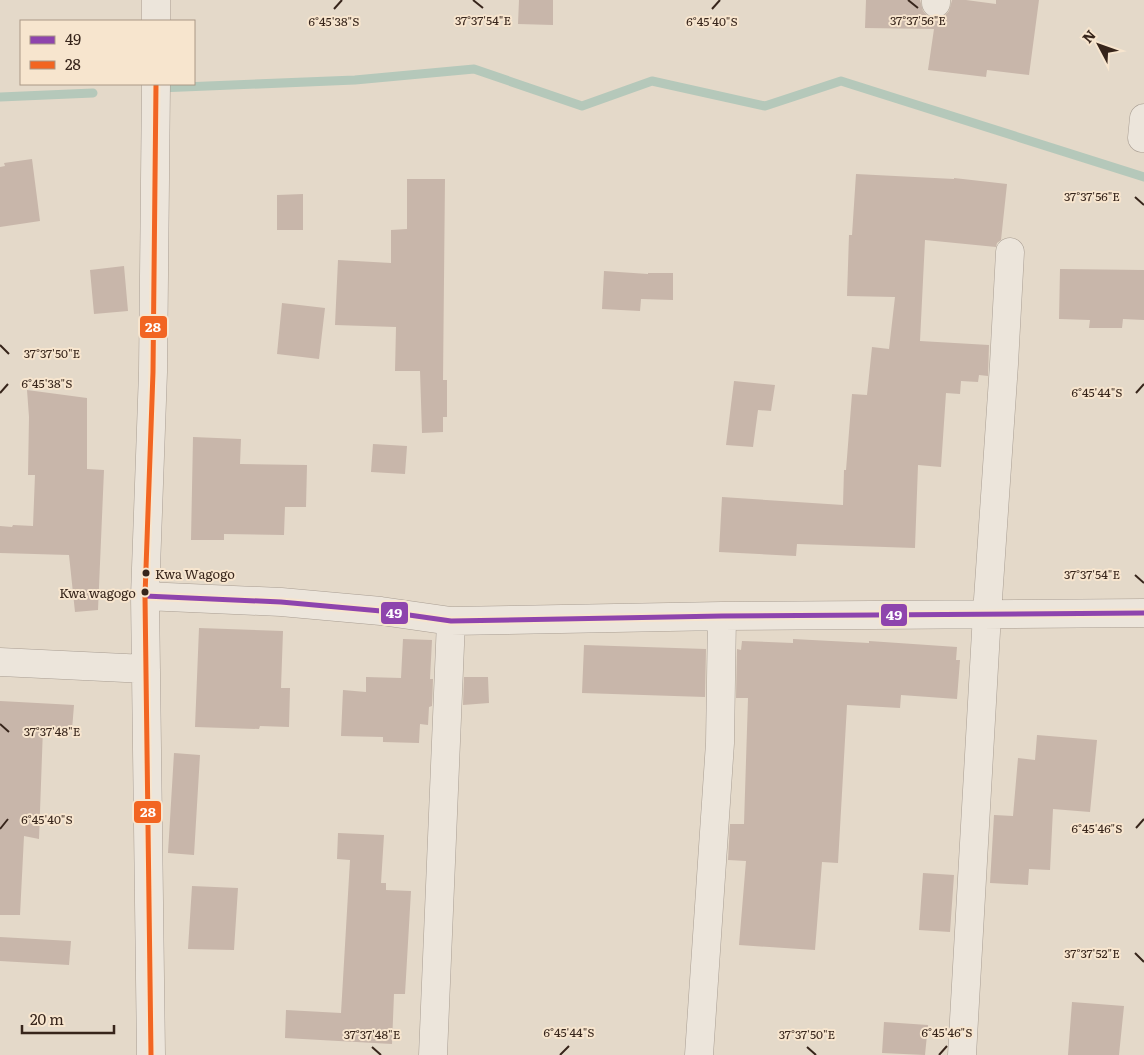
<svg xmlns="http://www.w3.org/2000/svg" width="1144" height="1055" viewBox="0 0 1144 1055" font-family="Literata,serif">
	<style>
		.lines { fill: none; stroke-linecap: round; stroke-linejoin: round }
		.stream { stroke: #b5c8ba; stroke-width: 9 }
		.building { fill: #c8b6aa }
		.minor-casing { stroke: #a99e93; stroke-width: 29 }
		.minor { stroke: #ece5db; stroke-width: 28 }
		.bus-1-casing { stroke: #f7e5ce; stroke-width: 9 }
		.bus-2-casing { stroke: #f7e5ce; stroke-width: 9 }
		.bus-1 { stroke: #8e44ad; stroke-width: 5 }
		.bus-2 { stroke: #f26522; stroke-width: 5 }
		.ticks { fill: none; stroke: #37251b; stroke-width: 2 }
		.bus-dot { fill: #37251b; stroke: #f7e5ce; stroke-width: 2 }
		.labels { text-anchor: middle; dominant-baseline: central; stroke-width: 4; stroke-linejoin: round; paint-order: stroke }
		.bus-label { font-size: 13px; fill: #37251b; stroke: #f7e5ce; text-anchor: start }
		.ticks-label { font-size: 12px; text-anchor: middle; fill: #37251b; stroke: #f7e5ce; stroke-width: 4; stroke-linejoin: round; paint-order: stroke }
		.line-badge { stroke: #f7e5ce; stroke-width: 2 }
		.badge-label { font-size: 14px; text-anchor: middle; font-weight: bold; fill: #fff }
	</style>
	<rect width="100%" height="100%" fill="#e4d9c9"/>
	<g class="lines">
		<path class="stream" d="M159 88 355 80 474 69 582 106 652 81 765 106 841 81 1144 177
			M0 97 93 93"/>
	</g>
	<path class="building" d="M519 0H553V25L518 24Z
		M866 0H920L923 11 929 17 936 19 943 17 949 11 952 0H966L996 4V0H1039L1029 75 987 70 986 77 928 70 934 29 865 28Z
		M32 159 40 221 0 227V167L5 166 4 163Z
		M856 174 954 179V178L1007 184 1001 240 997 243 996 247 925 240 920 341 989 345 988 376 979 375 978 382 961 381 960 394 946 393 941 467 918 465 915 548 797 544 796 556 719 552 722 497 843 505 844 470H846L852 394 867 395 872 347 889 349 895 297 847 296 849 235H852Z
		M407 179H445L443 380H447V417H443V432L422 433 420 371H395L396 327 335 325 338 260 391 263V230L407 229Z
		M303 194V230H277V195Z
		M124 266 128 311 94 314 90 270Z
		M1060 269 1144 270V320L1123 319 1122 328H1089L1090 320 1059 319Z
		M604 271 648 274V273H673V300L641 299 640 311 602 309Z
		M282 303 325 308 319 359 277 354Z
		M734 381 775 385 771 411 758 410 753 447 726 445Z
		M27 390 87 398V469L104 470 98 610 75 612 69 555 0 553V526L12 527 13 525 33 526 35 475H28L29 417Z
		M193 437 241 439 240 464 307 465 306 507H285L284 535 224 534V540H191Z
		M373 444 407 446 405 474 371 472Z
		M199 628 283 631 281 688H290L289 727 260 726 259 729 195 727Z
		M403 639 432 640 430 679H433L432 706 429 707 428 725 420 724 419 743 383 742V737L341 736 343 690 366 692V677L401 678Z
		M793 639 869 643V641L957 647 956 660H960L957 699 901 695 900 708 847 705 838 863 822 862 815 950 739 945 746 861 728 860 730 824H744L748 698H736L737 649 741 650 742 641 793 643Z
		M584 645 706 649 705 697 582 693Z
		M464 677H488L489 703 463 705Z
		M0 701 74 705 72 730 43 728 39 839 24 836 20 915H0Z
		M1037 735 1097 740 1090 812 1053 809 1050 870 1029 869 1028 885 990 883 994 815 1013 816 1018 758 1035 760Z
		M174 753 200 755 194 855 168 853Z
		M338 833 384 835 381 883H386V890L411 891 405 994H394L392 1044 285 1038 286 1010 341 1013 350 860 337 859Z
		M923 873 954 875 950 932 919 930Z
		M192 886 238 888 234 950 188 949Z
		M0 937 71 941 69 965 0 961Z
		M1072 1002 1124 1006 1119 1055H1068Z
		M884 1022 928 1025 925 1055 882 1053Z"/>
	<g class="lines">
		<g class="minor-casing">
			<path id="minor" d="M156 0V21
				M936 0V3
				M1142 138 1144 118
				M145 596 281 602 381 611 451 621 722 616 1144 613
				M0 662 146 669
				M151 1055 145 596 153 372 156 84
				M433 1055 451 621
				M699 1055 720 743 722 616
				M962 1055 987 614 1004 364 1010 252"/>
		</g>
		<use href="#minor" class="minor"/>
		<g class="bus-1-casing">
			<path id="bus-1" d="M145 596 281 602 381 611 451 621 722 616 1144 613"/>
		</g>
		<g class="bus-2-casing">
			<path id="bus-2" d="M151 1055 145 596 153 372 156 84"/>
		</g>
		<use href="#bus-1" class="bus-1"/>
		<use href="#bus-2" class="bus-2"/>
	</g>
	<path class="ticks" d="M473 0 483 8M908 0 918 8M334 9 342 0M712 9 720 0M1135 197 1144 205M0 345 9 354M0 393 8 384M1136 393 1144 384M1135 575 1144 583M0 724 9 732M1136 828 1144 819M0 829 8 819M1135 953 1144 962M372 1047 381 1055M807 1047 816 1055M560 1055 569 1046M939 1055 947 1046"/>
	<g class="bus-dot">
		<circle cx="146" cy="573" r="4.5"/>
		<circle cx="145" cy="592" r="4.5"/>
	</g>
	<g class="labels">
		<g class="bus-label">
			<text x="155" y="573">Kwa Wagogo</text>
			<text x="136" y="592" text-anchor="end">Kwa wagogo</text>
		</g>
	</g>
	<g class="ticks-label">
		<text x="483" y="25">37°37'54"E</text>
		<text x="918" y="25">37°37'56"E</text>
		<text x="334" y="26">6°45'38"S</text>
		<text x="712" y="26">6°45'40"S</text>
		<text x="1092" y="201">37°37'56"E</text>
		<text x="52" y="358">37°37'50"E</text>
		<text x="47" y="388">6°45'38"S</text>
		<text x="1097" y="397">6°45'44"S</text>
		<text x="1092" y="579">37°37'54"E</text>
		<text x="52" y="736">37°37'48"E</text>
		<text x="47" y="824">6°45'40"S</text>
		<text x="1097" y="833">6°45'46"S</text>
		<text x="1092" y="958">37°37'52"E</text>
		<text x="569" y="1037">6°45'44"S</text>
		<text x="947" y="1037">6°45'46"S</text>
		<text x="372" y="1039">37°37'48"E</text>
		<text x="807" y="1039">37°37'50"E</text>
	</g>
	<g class="line-badge">
		<rect x="139" y="315" width="29" height="24" rx="5" fill="#f26522"/>
		<rect x="380" y="601" width="29" height="24" rx="5" fill="#8e44ad"/>
		<rect x="880" y="603" width="28" height="24" rx="5" fill="#8e44ad"/>
		<rect x="133" y="800" width="29" height="24" rx="5" fill="#f26522"/>
	</g>
	<g class="badge-label">
		<text x="153" y="332">28</text>
		<text x="394" y="618">49</text>
		<text x="894" y="620">49</text>
		<text x="148" y="817">28</text>
	</g>
	<rect x="20" y="20" width="175" height="65" fill="#f7e5ce" stroke="#aa9886"/>
	<rect x="30" y="36" width="25" height="8" fill="#8e44ad" stroke="#aa9886"/>
	<text x="65" y="45" font-size="15" fill="#37251b">49</text>
	<rect x="30" y="61" width="25" height="8" fill="#f26522" stroke="#aa9886"/>
	<text x="65" y="70" font-size="15" fill="#37251b">28</text>
	<g transform="translate(1099 45) rotate(311)" stroke="#f7e5ce" stroke-width="4" paint-order="stroke">
	<path d="M0-4L9 19L0 12L-9 19Z" fill="#37251b"/>
	<text y="-8" font-size="14" font-weight="bold" text-anchor="middle" fill="#37251b">N</text>
	</g>
	<path d="M22 1025v8h92v-8" fill="none" stroke="#37251b" stroke-width="2.5"/>
	<text x="30" y="1025" font-size="15" fill="#37251b" stroke="#f7e5ce" stroke-width="4" paint-order="stroke">20 m</text>
</svg>
